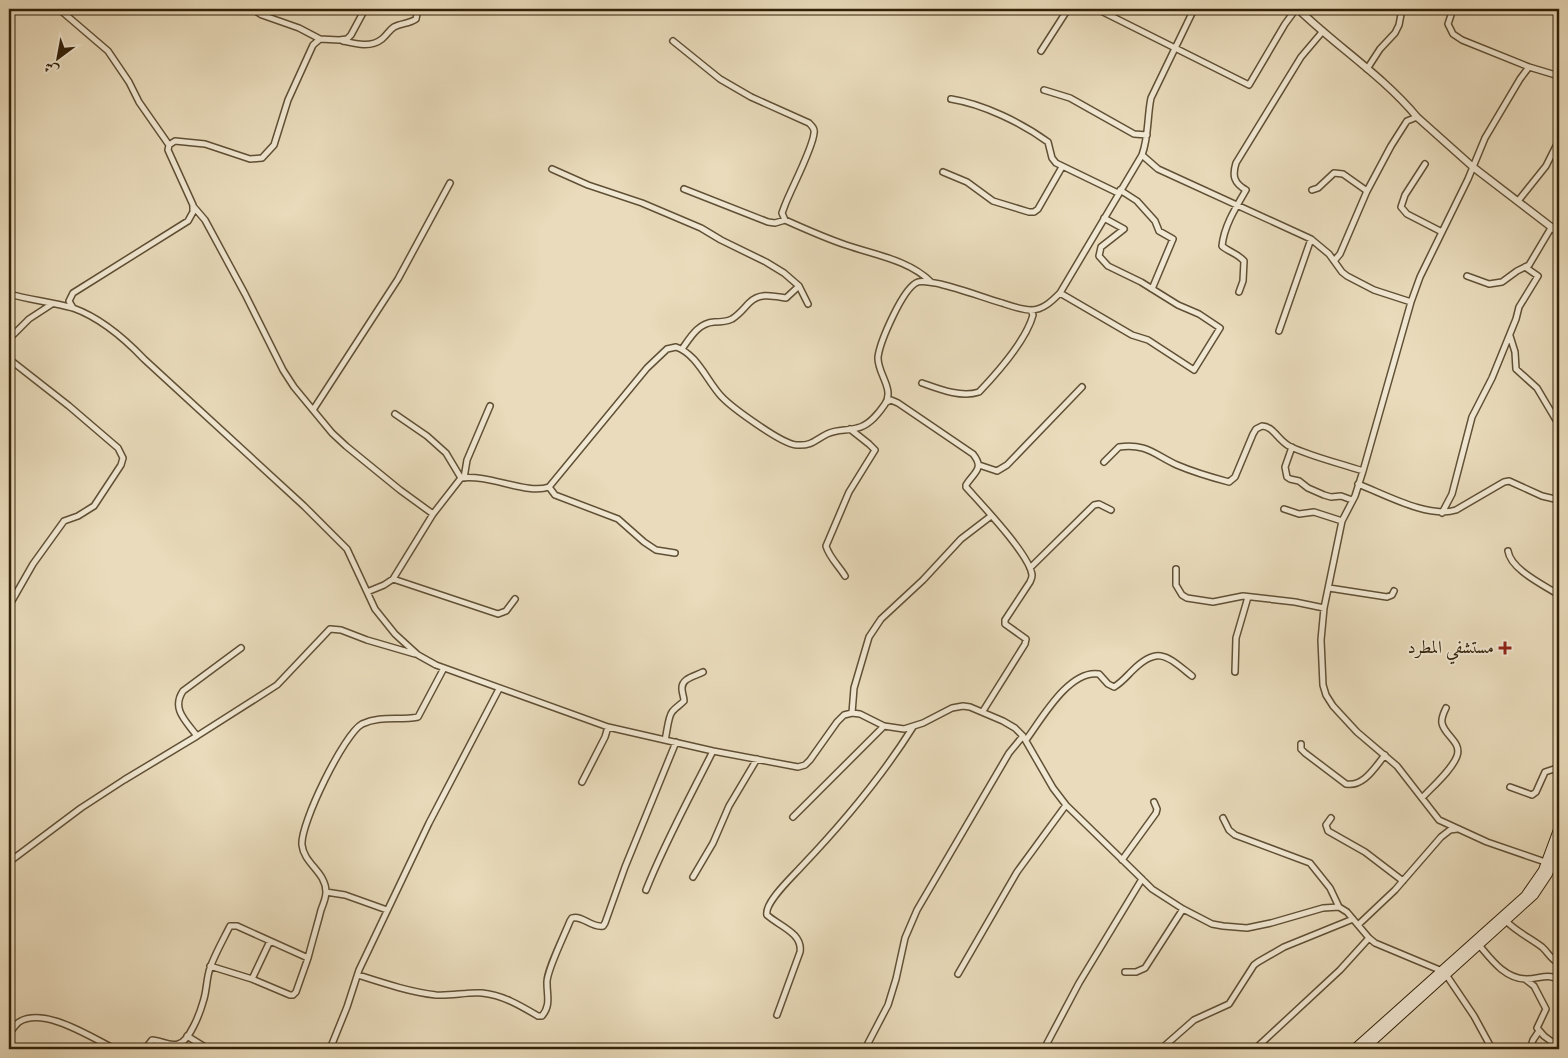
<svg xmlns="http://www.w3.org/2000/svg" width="1568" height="1058" viewBox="0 0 1568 1058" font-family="'IM FELL English',Amiri,serif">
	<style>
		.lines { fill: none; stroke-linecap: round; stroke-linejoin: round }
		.minor-casing { stroke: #605035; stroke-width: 8 }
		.tertiary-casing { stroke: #605035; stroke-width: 9 }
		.secondary-casing { stroke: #322108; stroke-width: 10 }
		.minor { stroke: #f1e8d3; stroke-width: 5 }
		.tertiary { stroke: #f1e8d3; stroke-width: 6 }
		.secondary { stroke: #f1e8d3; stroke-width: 8 }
		.poi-dot { fill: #8f2418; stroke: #f1e8d3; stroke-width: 2 }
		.labels { text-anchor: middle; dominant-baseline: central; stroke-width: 4; stroke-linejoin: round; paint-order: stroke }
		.poi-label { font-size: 18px; fill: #322108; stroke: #f1e8d3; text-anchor: end }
	</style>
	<rect width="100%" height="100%" fill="#e9dbbb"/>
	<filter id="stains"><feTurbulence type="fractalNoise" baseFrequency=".004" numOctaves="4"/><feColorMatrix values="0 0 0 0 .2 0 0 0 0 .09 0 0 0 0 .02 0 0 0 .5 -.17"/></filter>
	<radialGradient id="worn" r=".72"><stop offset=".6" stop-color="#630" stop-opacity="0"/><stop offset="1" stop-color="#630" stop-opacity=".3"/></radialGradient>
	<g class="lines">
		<g class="minor-casing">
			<path id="minor" d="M59 9 108 51 129 82 139 102 169 145
				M252 9 262 15 299 28 320 39 339 40 347 39 351 35 365 9
				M1097 9 1249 85 1285 24 1296 9
				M1453 9 1448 24 1453 34 1462 40 1529 67
				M343 41C356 44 371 48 382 39 387 35 389 30 394 27 401 23 409 24 416 19L418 9
				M673 41 720 79 751 97 809 123C812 126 815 129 814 133 813 148 791 189 785 205L782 213 785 220
				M1041 51 1068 9
				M1367 69 1380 49 1395 33 1399 25 1402 9
				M1044 90 1070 98 1134 134 1147 135
				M951 99C983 104 1022 123 1048 142L1052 158 1056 163 1118 193
				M1142 155 1158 169 1311 239 1329 254 1342 272 1347 276 1374 290 1411 302
				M1425 164 1405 195 1401 207 1407 214 1442 232
				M552 169 588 185 642 203 701 228 721 240 766 262 784 273 799 286 808 304
				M943 172 967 182 993 201 1029 212H1034L1038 209 1062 167
				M684 189 768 222 775 223 785 220C805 229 825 238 846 245 875 255 909 260 931 282
				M1120 190 1137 201 1155 221 1159 231 1173 239 1152 289
				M1312 190 1318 188 1334 173 1343 174 1367 191
				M1518 201 1546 166 1559 140
				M193 206 205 220 245 294 283 370 294 387 332 433 346 446 400 490 433 514
				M1334 261 1340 254 1367 191 1391 146 1405 124 1407 121 1417 117
				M1467 276 1489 284 1502 282 1517 271 1529 265 1551 228
				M1239 292 1243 281 1244 261C1237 253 1229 252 1222 246 1224 226 1236 207 1246 190 1234 183 1232 176 1236 163L1301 57 1323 31
				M1060 293 1132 335 1148 340 1194 370 1220 328 1199 314 1178 305 1141 282 1108 266 1099 256 1101 247 1124 229 1104 218
				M9 294C30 300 52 302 73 308 101 318 124 338 144 359L304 506 347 549 375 609 395 634 418 655 436 665 608 727 713 751 798 767 805 765 810 760 837 722 844 715 852 713 860 714 884 726 904 729 923 723 952 708 963 706 970 707 1003 721 1015 728 1023 736 1053 788 1066 805 1142 879 1152 889 1183 909 1212 924 1223 926 1247 928 1271 923 1323 908 1339 907 1347 912 1369 938 1375 943 1442 971 1447 976 1474 1016 1492 1049
				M73 308 69 301 73 293 188 221 193 212V205L168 150 169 145 175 141 205 144 250 159 262 158 274 145 288 100 313 45 320 39
				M1279 331 1311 239
				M1510 336 1515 352 1516 369 1537 388 1559 425
				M9 339 29 319 52 304
				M682 349C690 338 698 323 714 322 721 322 726 322 732 319 740 314 744 308 749 303 760 292 773 296 786 298L799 286
				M9 359 69 406 118 448 123 458 121 465 94 506 78 516 64 521 33 564 9 606
				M922 383C939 389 961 398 979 392 998 372 1026 341 1033 315L1031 310
				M887 402 891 400 898 403 973 454C985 469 974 472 966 485V487C981 504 1030 555 1032 575 1032 579 1031 579 1030 582L1005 620V624L1026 639 1025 644 983 711
				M313 410 398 279 450 183
				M395 414 427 436 446 453 461 478
				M1292 447 1285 467 1287 477 1290 479 1299 481 1308 488 1324 495 1331 497 1341 496 1352 500
				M1104 462 1119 447C1146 443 1155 455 1177 465 1191 471 1214 478 1229 482L1235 477 1253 434 1256 429 1262 426C1273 426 1278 440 1289 446 1312 457 1339 463 1363 471
				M979 465 997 471 1007 465 1082 387
				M464 478 467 460 490 406
				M1358 484C1384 494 1429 519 1456 510L1504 482 1509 481 1542 496 1559 500
				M549 487 555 495 618 519 644 542 656 550 675 553
				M1284 509 1299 514 1314 512 1342 521
				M1442 513 1452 494 1472 417 1492 378 1516 319 1519 307 1538 276 1525 267
				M1508 551C1511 570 1544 585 1559 595
				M1030 568 1094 505 1099 504 1111 510
				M1176 569V585L1182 595 1187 598 1213 602 1243 596 1295 602 1324 608
				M845 576C839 566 829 557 826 546L849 492 875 450 869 444 850 429
				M393 579 498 614 506 611 515 599
				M1329 588 1387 597 1392 595 1394 591
				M367 592 384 585 393 579 433 514 461 478C490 474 526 495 549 487L647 368 667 349 676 347C697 354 707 381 721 396 731 407 783 445 797 445 812 446 815 440 827 434 837 429 847 431 857 428 868 426 879 413 885 404 895 389 877 373 878 357 880 342 903 287 918 282 924 280 934 283 940 284 961 289 982 297 1002 303 1011 306 1022 310 1031 310 1043 310 1052 301 1060 293L1142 155C1149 136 1147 117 1151 98L1194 9
				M1235 672 1236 638 1248 597
				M852 713 854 688 869 637 881 619 923 580 961 539 991 516
				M197 736C186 721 171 709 183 691L241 648
				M665 740C667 733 668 717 672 712 675 708 680 705 684 701 684 697 682 693 682 689 681 678 696 676 703 672
				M1026 740C1041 720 1069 669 1099 674L1108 684 1114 687C1121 683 1126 677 1132 671 1158 645 1167 656 1192 676
				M1301 744V749L1305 753 1346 784C1364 787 1375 767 1385 755
				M582 782 605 737 608 727
				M1510 787 1532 795 1536 792 1545 772 1554 769 1559 770
				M1422 798C1432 787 1452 770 1457 756 1462 742 1444 735 1442 723 1441 718 1444 712 1446 708
				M793 817 884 726
				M1223 818 1229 830 1235 835 1310 863 1330 888 1339 907
				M1331 818 1326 825 1328 831 1365 852 1403 881
				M1122 860 1156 813 1157 809 1154 802
				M9 862 81 808 124 780 197 736 277 685 330 629 341 630 367 640 415 654
				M1548 863 1487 842 1439 820 1397 766 1357 732 1333 706 1326 695 1323 685 1321 640 1324 608 1342 521 1355 496 1363 471 1411 302 1420 277 1468 179 1485 138 1520 79 1529 67 1559 76
				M693 877 713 843 729 806 757 759
				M646 890C665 842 690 797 713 751
				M326 892 345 895 387 910
				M1506 921C1517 932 1530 938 1542 947 1548 952 1551 960 1559 963
				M1358 925 1395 890 1441 837 1450 830 1457 829
				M1479 945C1491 959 1504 978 1525 979 1538 980 1547 972 1559 980
				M210 966 252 979 290 995H293L296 992 308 958
				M1125 972H1136L1145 968 1183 909
				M958 974 1017 872 1066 805
				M358 975C383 983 410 992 436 995 451 996 467 992 482 993 503 995 521 1006 538 1016H542C551 1005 547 996 547 983 546 972 565 934 570 921L572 918C583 915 591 928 603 926L605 923 625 867 676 742
				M252 979 270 941
				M1525 979 1534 986 1546 1009 1537 1028 1544 1036 1559 1047
				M777 1015 800 952C803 933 779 926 767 915 764 903 792 877 801 867 842 824 881 778 913 727
				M9 1034C12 1030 15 1025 19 1022 44 1006 92 1038 115 1049
				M187 1036 208 1049
				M145 1049 152 1040C161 1040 169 1047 178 1044 189 1042 200 1013 203 1002 207 991 206 980 210 968 215 954 223 940 230 926H237L308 958C312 942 317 926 321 910 323 905 326 897 326 892 326 872 304 864 302 845 300 824 344 734 362 724 382 715 398 721 418 717L444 668
				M330 1049 347 1007 359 970 429 823 499 689
				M865 1049 888 1005 896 979 905 938 917 910 1009 753 1023 736
				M1044 1049 1079 983 1142 879
				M1161 1049 1194 1020 1229 1004 1254 965 1258 962 1284 947 1353 919
				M1255 1049 1340 970 1369 938
				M1530 1049 1533 1040 1539 1031"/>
		</g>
		<g class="tertiary-casing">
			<path id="tertiary" d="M1298 9C1336 46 1383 76 1417 117L1473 167 1559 233
				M1552 865 1559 869"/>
		</g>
		<g class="secondary-casing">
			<path id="secondary" d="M1354 1049 1525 896 1543 870 1559 827
				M1364 1049 1534 895 1548 874 1559 846"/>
		</g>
		<use href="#minor" class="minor"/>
		<use href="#tertiary" class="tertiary"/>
		<use href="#secondary" class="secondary"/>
	</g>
	<path class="poi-dot" d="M1502.5 640.5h5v5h5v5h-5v5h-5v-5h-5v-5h5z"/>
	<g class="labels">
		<g class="poi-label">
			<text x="1494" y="648">مستشفي المطرد</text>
		</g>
	</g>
	<rect width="1568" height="1058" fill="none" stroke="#e9dbbb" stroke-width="30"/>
	<rect x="10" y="10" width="1548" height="1038" fill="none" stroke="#322108" stroke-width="2.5"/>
	<rect x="15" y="15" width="1538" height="1028" fill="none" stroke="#322108"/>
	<g transform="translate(58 58) rotate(212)" stroke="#f1e8d3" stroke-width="4" paint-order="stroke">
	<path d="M0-4L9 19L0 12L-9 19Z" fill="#322108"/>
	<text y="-8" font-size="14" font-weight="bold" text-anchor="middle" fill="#322108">ش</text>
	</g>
	<rect width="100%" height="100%" filter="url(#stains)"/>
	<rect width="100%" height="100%" fill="url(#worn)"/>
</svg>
